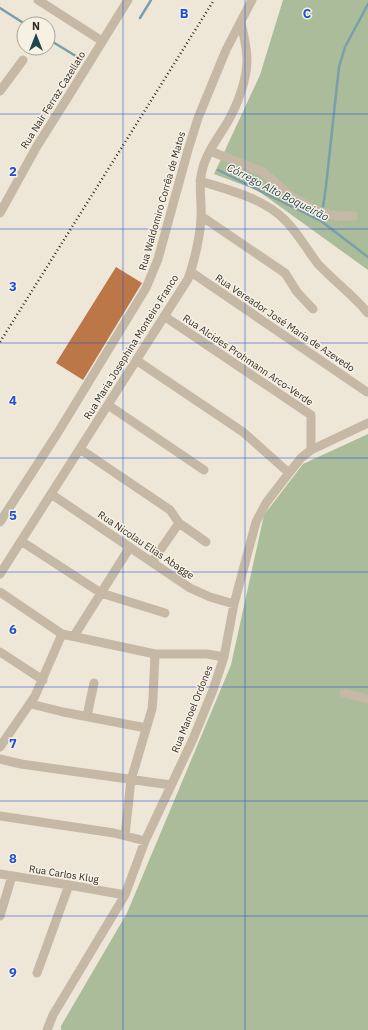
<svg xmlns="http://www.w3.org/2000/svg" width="368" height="1030" viewBox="0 0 368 1030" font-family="'IBM Plex Sans',sans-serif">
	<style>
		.green { fill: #abbc9a }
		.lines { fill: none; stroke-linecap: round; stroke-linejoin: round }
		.stream { stroke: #79a0a9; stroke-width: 2.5 }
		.building { fill: #bc7748 }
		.minor { stroke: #c5b9a5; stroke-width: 9 }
		.rail { stroke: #322b26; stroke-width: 2.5; stroke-dasharray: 1 3; stroke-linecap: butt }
		.grid { fill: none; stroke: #1d4ed8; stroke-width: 1; stroke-opacity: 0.55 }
		.labels { text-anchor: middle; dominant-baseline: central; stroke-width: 3; stroke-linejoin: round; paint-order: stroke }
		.street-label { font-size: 10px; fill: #322b26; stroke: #f7f1e4 }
		.water-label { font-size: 11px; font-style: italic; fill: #1f4550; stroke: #f7f1e4 }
		.grid-label { font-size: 13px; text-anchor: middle; font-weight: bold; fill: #1d4ed8; stroke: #f7f1e4; stroke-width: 3; stroke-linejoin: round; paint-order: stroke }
	</style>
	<rect width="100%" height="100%" fill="#eee7d8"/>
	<path class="green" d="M283 0H368V270L257 190 214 174 260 75Z
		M368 434V1030H61V1026L127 913 231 665 264 515 303 464Z"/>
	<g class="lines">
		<path class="stream" d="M0 8 25 24
			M140 18 151 0
			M48 39 79 58
			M218 170 321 221 368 257
			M321 221 326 186 339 67 345 47 368 4"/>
	</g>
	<path class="building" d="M116 267 142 283 83 380 56 363Z"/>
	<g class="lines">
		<path class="minor" d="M38 0 102 41
			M0 91 23 60
			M210 151 263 172 292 197 316 210 336 216H353
			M200 181C229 190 263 198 285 220 298 233 307 250 318 264 334 281 353 295 368 313
			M0 213 37 146 68 97 128 0
			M201 216 285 273 297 292 313 309
			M191 272 367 392
			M164 316 311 415V450
			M136 360 243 432 289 473
			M108 405 204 470
			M80 449 170 510 179 523 206 542
			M51 494 190 588 210 597 234 604
			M0 522 57 434 146 288 158 259 188 150 198 118 226 50 252 0
			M21 541 101 593 165 613
			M152 562 179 523
			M0 574 188 279C194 263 201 233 201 216 202 201 198 186 202 171 206 153 218 138 227 123 237 106 247 80 247 60 247 47 243 34 241 21
			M0 592 62 634 155 654H207L224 657
			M74 636 130 547
			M0 652 43 680
			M344 693 368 699
			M31 704 63 712 146 728
			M87 716 94 683
			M0 747 35 696 62 634
			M0 759 21 764 171 785
			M0 816 114 833 145 841
			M125 835 131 780 152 709 153 698 155 654
			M0 874 69 885 125 895
			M0 916 12 876
			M37 973 69 885
			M47 1030 53 1015 125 895 145 841 193 739 213 690 224 657 234 604 256 522 266 503 289 473 301 458 311 450 368 423"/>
		<path class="rail" d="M0 342 214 0"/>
	</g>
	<path class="grid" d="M123 0V1030M245 0V1030M0 114H368M0 229H368M0 343H368M0 458H368M0 572H368M0 687H368M0 801H368M0 916H368"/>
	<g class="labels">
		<g class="street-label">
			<text transform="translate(53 100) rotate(-58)">Rua Nair Ferraz Cazellato</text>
			<text transform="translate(162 201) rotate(-74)">Rua Waldomiro Corrêa de Matos</text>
			<text transform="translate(285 323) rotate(34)">Rua Vereador José Maria de Azevedo</text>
			<text transform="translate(131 347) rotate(-58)">Rua Maria Josephina Monteiro Franco</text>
			<text transform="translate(248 360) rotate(34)">Rua Alcides Prohmann Arco-Verde</text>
			<text transform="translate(146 545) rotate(34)">Rua Nicolau Elias Abagge</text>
			<text transform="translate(192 709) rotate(-68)">Rua Manoel Ordones</text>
			<text transform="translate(64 874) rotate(9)">Rua Carlos Klug</text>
		</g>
		<g class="water-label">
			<text transform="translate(278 192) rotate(27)">Córrego Alto Boqueirão</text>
		</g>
	</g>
	<g class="grid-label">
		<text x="184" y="18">B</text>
		<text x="307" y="18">C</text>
		<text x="13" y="176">2</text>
		<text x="13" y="291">3</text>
		<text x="13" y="405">4</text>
		<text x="13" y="520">5</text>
		<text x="13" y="634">6</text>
		<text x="13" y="748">7</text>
		<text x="13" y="863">8</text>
		<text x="13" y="977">9</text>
	</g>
	<g transform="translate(36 36)"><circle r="19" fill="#f7f1e4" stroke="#a8a298"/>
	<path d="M0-3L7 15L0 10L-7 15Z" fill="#1f4550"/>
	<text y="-6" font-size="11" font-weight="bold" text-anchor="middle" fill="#322b26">N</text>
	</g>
</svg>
